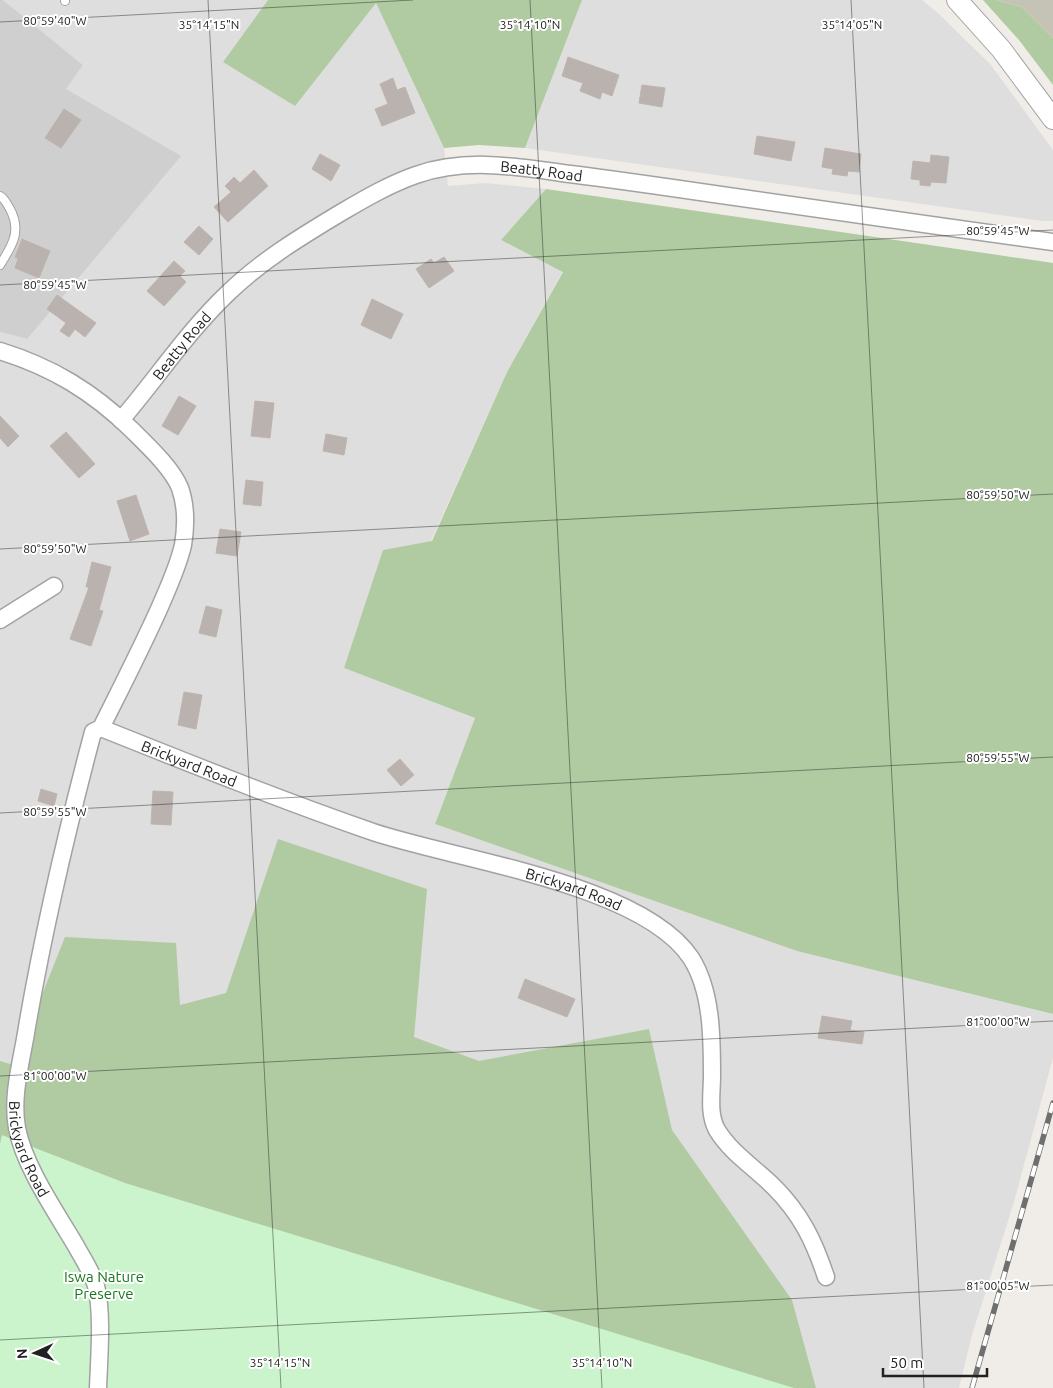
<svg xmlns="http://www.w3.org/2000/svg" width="1053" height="1388" viewBox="0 0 1053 1388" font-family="Ubuntu,sans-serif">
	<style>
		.residential { fill: #dfdede }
		.religious { fill: #cfcfcf }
		.construction { fill: #c4c3b5 }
		.forest { fill: #b0cba2 }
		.park { fill: #cbf4cc }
		.building { fill: #b9b2ae; stroke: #c0b4ac }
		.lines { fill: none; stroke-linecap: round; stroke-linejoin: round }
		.service-casing { stroke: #a2a2a2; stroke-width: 10 }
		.minor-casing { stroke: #a2a2a2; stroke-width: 19 }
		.tertiary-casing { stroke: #a2a2a2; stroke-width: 22 }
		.service { stroke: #fff; stroke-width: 8 }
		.minor { stroke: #fff; stroke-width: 16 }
		.tertiary { stroke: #fff; stroke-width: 20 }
		.rail-casing { stroke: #6f6f6f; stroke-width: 5.5 }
		.rail { stroke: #fff; stroke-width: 4; stroke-dasharray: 11; stroke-linecap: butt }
		.ticks { fill: none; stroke: #212121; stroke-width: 1; stroke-opacity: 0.45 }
		.labels { text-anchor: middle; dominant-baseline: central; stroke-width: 4; stroke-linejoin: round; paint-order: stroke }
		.street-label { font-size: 15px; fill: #212121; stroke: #fff }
		.park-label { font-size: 15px; fill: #18751b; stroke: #fff }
		.ticks-label { font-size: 12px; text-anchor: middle; fill: #212121; stroke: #fff; stroke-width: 4; stroke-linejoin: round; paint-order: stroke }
	</style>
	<rect width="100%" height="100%" fill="#f0ede8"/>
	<path class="residential" d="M3 0H268L223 62 376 3 444 148 448 186 485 183 546 189 501 240 563 271 507 372 431 541 344 668 475 718 435 824 797 951 1053 1014V1058L1014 1202 972 1335 959 1388H794L0 1144V332L27 339 66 89 83 65Z
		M582 0H922L939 14 991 65 1053 150V221H1042L525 148Z"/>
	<path class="religious" d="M0 0H3L83 65 66 89 181 156 27 339 0 332Z"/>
	<path class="construction" d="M996 0H1053V38L1022 7Z"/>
	<path class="forest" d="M268 0H582L525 148 479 145 444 148 376 3 295 106 223 62Z
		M983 0H996L1022 7 1053 38V85L1019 40Z
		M546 189 1053 263V1014L797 951 435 824 475 718 344 668 383 550 432 541 507 372 563 272 501 240Z
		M278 839 427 889 414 1037 479 1061 649 1029 672 1130 792 1300 816 1388H0V1061L14 1065 65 937 176 943 180 1005 226 993Z"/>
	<path class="park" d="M2 1135 125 1183 794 1388H0V1144Z"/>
	<path class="building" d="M568 57 619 75 612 96 602 92 600 99 580 91 583 83 562 76Z
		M393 78 397 90 405 87 415 113 382 126 375 109 388 104 380 84Z
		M642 85 665 88 662 107 639 103Z
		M64 109 81 120 61 148 45 138Z
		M757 136 795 142 791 161 754 154Z
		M825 148 861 154 859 172 848 171 847 176 832 174 833 169 822 167Z
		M320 154 340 165 331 181 312 169Z
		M931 155 949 157 946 183 931 182 930 186 920 185V180L911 179 913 161 930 163Z
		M254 170 268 186 228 222 214 207 231 192 225 186 234 177 240 183Z
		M199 226 213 239 199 255 184 242Z
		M22 239 50 251 39 278 15 268 18 259 15 257Z
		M444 257 454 271 429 288 416 269 431 259 434 263Z
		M174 261 185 271 180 276 186 282 164 306 147 291Z
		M57 295 96 323 85 337 75 329 69 337 60 331 66 323 47 309Z
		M372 299 403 314 391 339 361 325Z
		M179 396 196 406 178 435 162 426Z
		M255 401 274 403 270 438 251 436Z
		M0 416 19 436 8 447 0 438Z
		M66 432 95 464 79 478 50 446Z
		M326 434 347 438 344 455 323 451Z
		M246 480 263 482 261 506 243 504Z
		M136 495 149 534 130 541 117 501Z
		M220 529 241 532 237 556 216 553Z
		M92 562 111 567 99 610 103 611 91 646 70 639 89 587H86Z
		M206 606 222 610 216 637 199 633Z
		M184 692 202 695 196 729 178 725Z
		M400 759 414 775 401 786 387 770Z
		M41 789 57 794 54 806 38 801Z
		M153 791 173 792 171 825 151 824Z
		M525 979 575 999 567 1017 518 998Z
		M822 1016 852 1021 850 1030 864 1032 862 1044 818 1038Z"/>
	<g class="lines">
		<g class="service-casing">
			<path id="service" d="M65 1V0
				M0 196C5 199 7 204 10 209 22 231 12 246 0 265"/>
		</g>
		<g class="minor-casing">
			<g id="minor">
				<path id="s1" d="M0 351C52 367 93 392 132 430 147 445 172 468 180 488 186 505 186 527 183 545 178 567 168 588 159 609 141 649 121 688 101 728L93 732C67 830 44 928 27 1027 22 1060 11 1095 17 1128 24 1166 56 1212 76 1246 83 1259 92 1272 96 1286 103 1312 99 1360 98 1388"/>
				<path id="s2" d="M121 420C157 378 188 331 228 293 262 260 302 236 342 212 366 198 390 184 416 175 467 157 519 167 570 174 618 180 666 187 714 194 827 211 940 226 1053 242"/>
				<path d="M0 620 54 586"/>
				<path id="s3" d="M101 728C191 764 281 800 373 832 457 860 642 884 691 958 712 991 712 1038 712 1076 712 1093 708 1114 717 1130 731 1153 755 1168 774 1187 801 1214 814 1241 826 1277"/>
			</g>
		</g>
		<g class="tertiary-casing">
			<path id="tertiary" d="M957 0 1001 49 1053 119"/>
		</g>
		<use href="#service" class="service"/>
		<use href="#minor" class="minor"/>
		<use href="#tertiary" class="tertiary"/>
		<g class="rail-casing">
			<path id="rail" d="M972 1388 1053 1103"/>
		</g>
		<use href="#rail" class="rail"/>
	</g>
	<path class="ticks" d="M208 0 281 1388M530 0 602 1388M851 0 924 1388M0 22 413 0M0 285 1053 230M0 549 1053 494M0 813 1053 757M0 1076 1053 1021M0 1340 1053 1285"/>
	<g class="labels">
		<g class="street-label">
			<text stroke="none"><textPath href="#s2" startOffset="516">Beatty Road</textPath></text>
			<text stroke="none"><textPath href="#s2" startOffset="96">Beatty Road</textPath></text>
			<text stroke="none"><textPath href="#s3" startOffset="95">Brickyard Road</textPath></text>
			<text stroke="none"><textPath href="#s3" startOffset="500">Brickyard Road</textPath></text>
			<text stroke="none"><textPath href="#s1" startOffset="926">Brickyard Road</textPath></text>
		</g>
		<g class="park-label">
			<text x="104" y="1276">Iswa Nature<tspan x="104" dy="17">Preserve</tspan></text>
		</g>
	</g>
	<g class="ticks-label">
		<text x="55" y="25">80°59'40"W</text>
		<text x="209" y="29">35°14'15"N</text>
		<text x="530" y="29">35°14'10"N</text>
		<text x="852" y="29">35°14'05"N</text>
		<text x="998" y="235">80°59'45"W</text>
		<text x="55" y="289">80°59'45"W</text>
		<text x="998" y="499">80°59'50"W</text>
		<text x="55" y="553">80°59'50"W</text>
		<text x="998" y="762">80°59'55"W</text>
		<text x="55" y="816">80°59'55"W</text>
		<text x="998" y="1026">81°00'00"W</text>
		<text x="55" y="1080">81°00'00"W</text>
		<text x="998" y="1290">81°00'05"W</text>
		<text x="280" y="1367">35°14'15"N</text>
		<text x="602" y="1367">35°14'10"N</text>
	</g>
	<g transform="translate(35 1353) rotate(267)" stroke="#ffffff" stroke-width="4" paint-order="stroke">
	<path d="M0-4L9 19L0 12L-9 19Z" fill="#212121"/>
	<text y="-8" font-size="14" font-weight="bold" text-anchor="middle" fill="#212121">N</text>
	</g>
	<path d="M883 1368v8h104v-8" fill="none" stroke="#212121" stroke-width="2.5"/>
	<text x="890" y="1368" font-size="15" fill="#212121" stroke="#ffffff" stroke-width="4" paint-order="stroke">50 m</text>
</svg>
